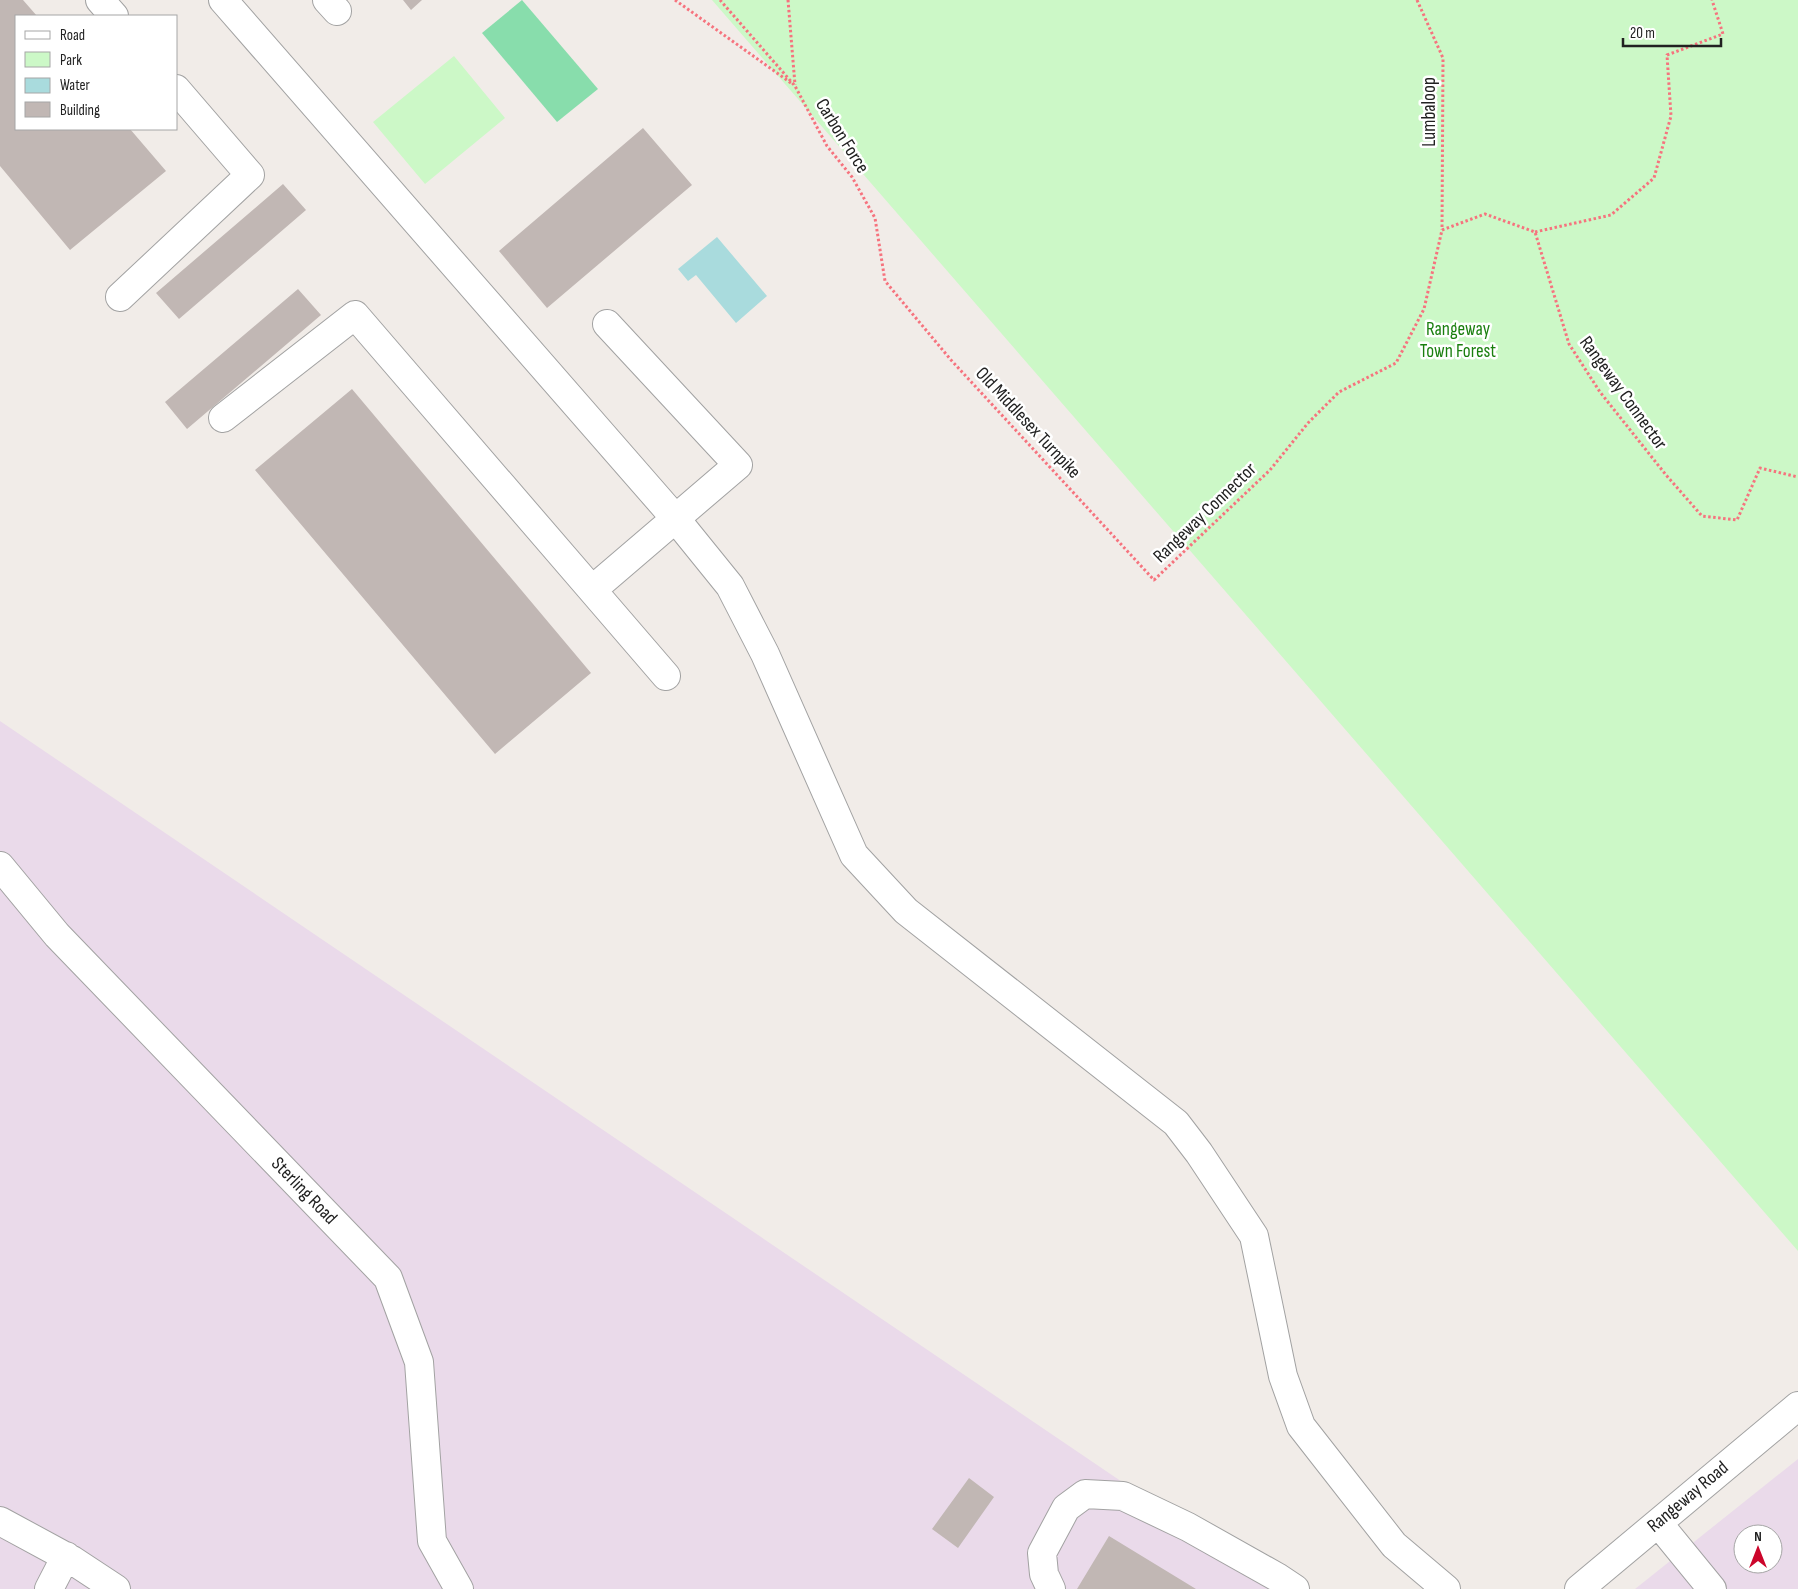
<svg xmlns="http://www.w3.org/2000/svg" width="1798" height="1589" viewBox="0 0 1798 1589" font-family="'Sofia Sans Condensed',sans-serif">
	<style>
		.industrial { fill: #eadaea; fill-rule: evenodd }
		.park { fill: #ccf8c7 }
		.pitch { fill: #88ddac }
		.water { fill: #a9dbdd }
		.building { fill: #c1b7b4 }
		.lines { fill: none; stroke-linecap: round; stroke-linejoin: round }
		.minor-casing { stroke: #a2a2a2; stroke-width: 30 }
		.path { stroke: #f6737e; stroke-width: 3; stroke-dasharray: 2.5 2.5; stroke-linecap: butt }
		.minor { stroke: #fff; stroke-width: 28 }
		.labels { text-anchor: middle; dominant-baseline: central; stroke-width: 5; stroke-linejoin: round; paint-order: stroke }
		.street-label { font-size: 19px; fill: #212121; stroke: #fff }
		.park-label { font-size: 19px; fill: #1a7f0f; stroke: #fff }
	</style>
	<rect width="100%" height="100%" fill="#f1ece8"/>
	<path class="industrial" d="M0 721 1280 1589H0Z
		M1798 1459V1589H1635ZM1743 1534H1773V1564H1743Z"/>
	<path class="park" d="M712 0H1798V1251Z
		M454 56 505 118 425 184 373 122Z"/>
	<path class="pitch" d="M522 0 598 89 557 122 482 33Z"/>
	<path class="water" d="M717 237 767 296 736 323 696 275 688 281 678 269Z"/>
	<path class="building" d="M0 0H23L37 16H16V129H130L166 171 70 250 0 166Z
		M403 0H422L411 10Z
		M643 128 692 185 547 308 499 251Z
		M283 184 306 210 179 319 156 293Z
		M298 289 321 315 187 429 165 402Z
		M352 389 591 673 495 754 255 470Z
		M969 1478 994 1497 958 1548 932 1529Z
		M1109 1536 1196 1589H1077Z"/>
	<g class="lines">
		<g class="minor-casing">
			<path id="minor" d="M100 0 114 16
				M223 0 675 518 730 586 765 654 854 855 906 911 1176 1123 1199 1153 1254 1236 1283 1376 1301 1426 1394 1545 1446 1589
				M327 0 337 11
				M120 297 250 175 176 89
				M223 418 355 315 592 590 738 465 607 324
				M592 590 666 676
				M0 866 57 935 388 1278 419 1362 432 1541 459 1589
				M0 1521 72 1560 116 1589
				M1658 1523 1712 1589
				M49 1589 66 1556
				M1051 1589 1044 1574 1042 1553 1066 1508 1085 1494 1123 1496 1188 1527 1277 1577 1295 1589
				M1579 1589 1798 1406"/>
		</g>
		<path class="path" d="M675 0 791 83
			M720 0 795 86 827 146 852 177 875 218 885 281 951 360 1154 580 1270 470 1308 423 1339 392 1396 363 1424 309 1442 230 1485 214 1535 232 1569 344 1600 392 1666 475 1702 516 1737 520 1760 468 1798 477
			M788 0 795 85
			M1417 0 1443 58 1442 230
			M1535 232 1611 215 1654 178 1671 116 1667 55 1723 34 1712 0"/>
		<use href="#minor" class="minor"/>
	</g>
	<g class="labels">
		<g class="street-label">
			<text transform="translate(1429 112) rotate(-90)">Lumbaloop</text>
			<text transform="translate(842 136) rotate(58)">Carbon Force</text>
			<text transform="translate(1623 393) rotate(54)">Rangeway Connector</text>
			<text transform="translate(1028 423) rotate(47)">Old Middlesex Turnpike</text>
			<text transform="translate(1205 513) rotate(-44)">Rangeway Connector</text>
			<text transform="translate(304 1191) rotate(46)">Sterling Road</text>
			<text transform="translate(1688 1497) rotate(-40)">Rangeway Road</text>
		</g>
		<g class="park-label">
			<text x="1458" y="329">Rangeway<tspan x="1458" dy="22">Town Forest</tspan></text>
		</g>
	</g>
	<rect x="15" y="15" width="162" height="115" fill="#ffffff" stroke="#a6a6a6"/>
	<rect x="25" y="31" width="25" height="8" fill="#ffffff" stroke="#a6a6a6"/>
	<text x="60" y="40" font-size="15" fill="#212121">Road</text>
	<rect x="25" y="52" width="25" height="15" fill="#ccf8c7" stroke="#a6a6a6"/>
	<text x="60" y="65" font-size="15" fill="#212121">Park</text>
	<rect x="25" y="78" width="25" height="15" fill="#a9dbdd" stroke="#a6a6a6"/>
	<text x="60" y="90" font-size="15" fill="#212121">Water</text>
	<rect x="25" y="102" width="25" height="15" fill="#c1b7b4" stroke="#a6a6a6"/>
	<text x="60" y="115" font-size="15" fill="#212121">Building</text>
	<g transform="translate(1758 1549)"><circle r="24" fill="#ffffff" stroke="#a6a6a6"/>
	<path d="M0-4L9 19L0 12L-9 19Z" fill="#cc052b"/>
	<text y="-8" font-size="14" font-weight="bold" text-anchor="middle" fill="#212121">N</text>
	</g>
	<path d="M1623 38v8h98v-8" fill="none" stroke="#212121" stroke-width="2.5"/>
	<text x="1630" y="38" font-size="15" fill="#212121" stroke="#ffffff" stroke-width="4" paint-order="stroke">20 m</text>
</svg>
